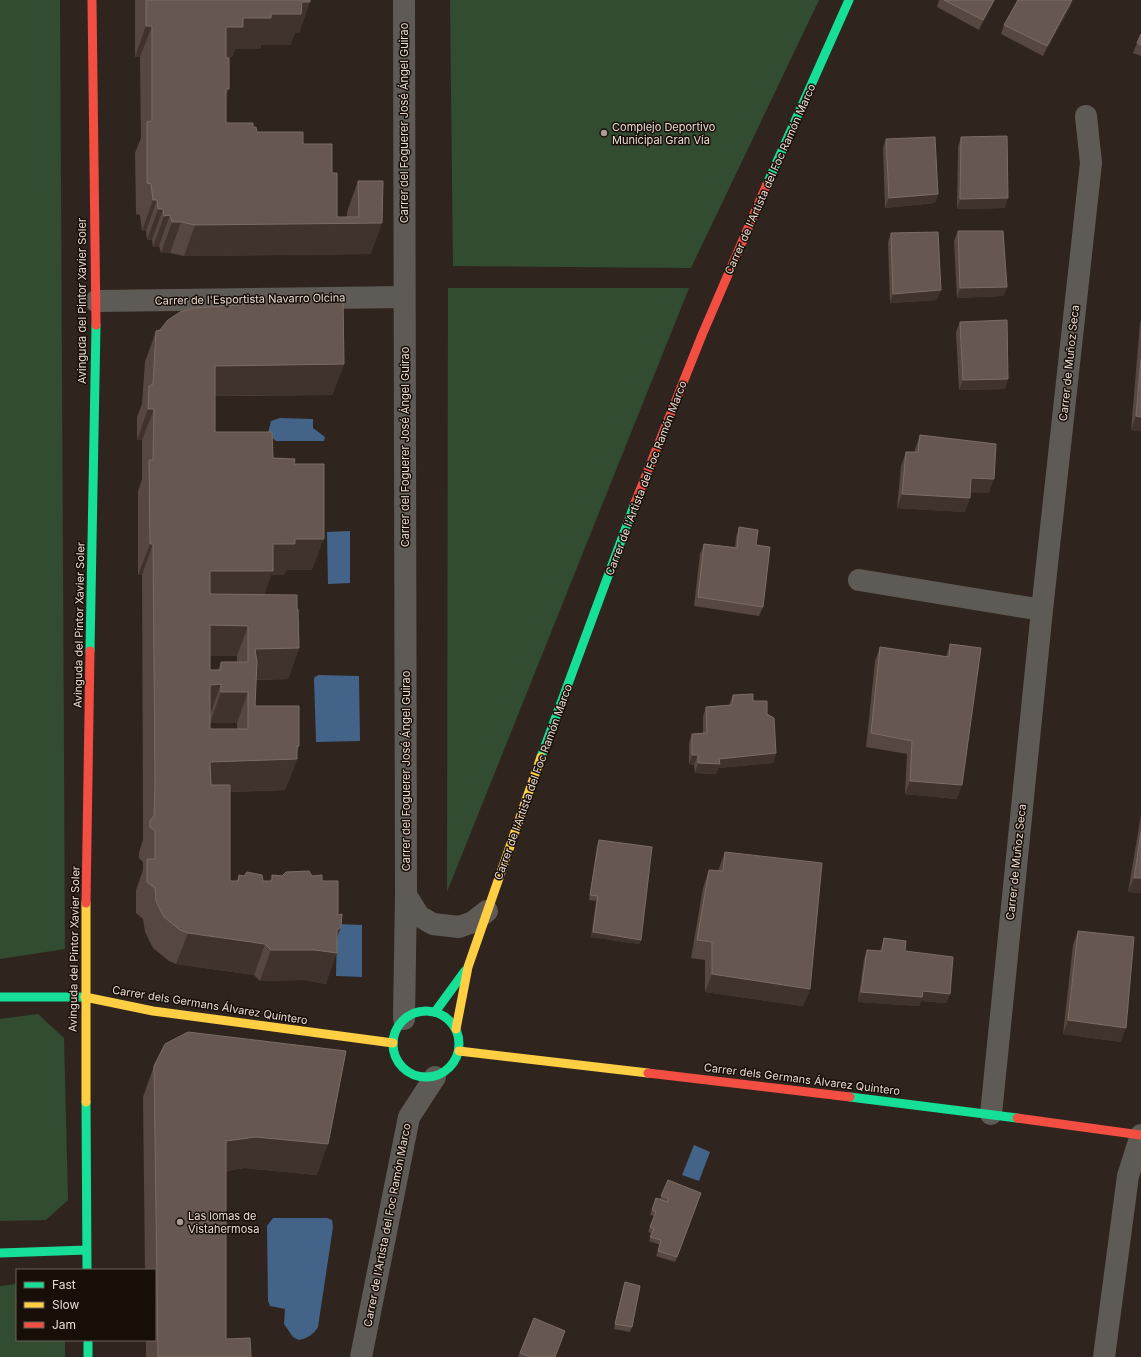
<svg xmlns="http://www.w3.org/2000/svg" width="1141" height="1357" viewBox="0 0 1141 1357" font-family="Inter,sans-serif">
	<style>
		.green { fill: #324c31 }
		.water { fill: #436388 }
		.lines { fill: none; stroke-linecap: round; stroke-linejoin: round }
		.street { stroke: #5e5b57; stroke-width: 22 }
		.fast { stroke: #16e098; stroke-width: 9 }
		.slow { stroke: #ffcf43; stroke-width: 9 }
		.jam { stroke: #f24e42; stroke-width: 9 }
		.wall { fill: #564740; fill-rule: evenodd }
		.shaded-wall { fill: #40332c }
		.building { fill: #665750; stroke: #7b6c64; fill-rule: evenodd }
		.poi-dot { fill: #a99c94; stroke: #180f09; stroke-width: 1.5 }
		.labels { text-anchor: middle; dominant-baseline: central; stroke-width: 3; stroke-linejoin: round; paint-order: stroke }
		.street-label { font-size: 11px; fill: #eadcd3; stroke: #180f09 }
		.poi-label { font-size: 11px; fill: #eadcd3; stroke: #180f09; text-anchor: start }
	</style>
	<rect width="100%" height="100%" fill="#30251e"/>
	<path class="green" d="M0 0H60L65 949 0 959Z
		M450 0H819L691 268 453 266Z
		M448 288H689L447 892Z
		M38 1014 64 1038 68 1200 46 1220 0 1221V1019Z
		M17 1284V1340H65V1357H0V1286Z"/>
	<path class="water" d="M280 418 313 419V428L325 437 324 441H276L271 437 268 433 271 421Z
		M350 531V583L328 584 327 532Z
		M318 675 359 676 360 741 316 742 314 678Z
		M337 924 362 925V977L336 976Z
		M694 1145 710 1152 699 1181 682 1175Z
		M273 1218H327L332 1220 333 1227 318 1327C313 1335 308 1338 299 1340L293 1337 284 1324 285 1309 270 1306 268 1301 267 1226Z"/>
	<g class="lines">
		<path class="street" d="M96 301 404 297
			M859 580 1042 610
			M406 895 419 916 433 924 459 927 473 922 487 911
			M404 1019 406 895 404 0
			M991 1114 1042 610 1091 163 1086 116
			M361 1357 409 1117 435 1077
			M1104 1357 1128 1176 1141 1135"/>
		<path class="fast" d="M767 184 849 0
			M90 651 96 325
			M541 757 635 503
			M0 997H85
			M393 1044a33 33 0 1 1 66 0a33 33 0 1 1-66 0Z
			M435 1012 465 971
			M850 1097 1017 1118
			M86 1102 87 1270
			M0 1253 87 1250
			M88 1340V1357"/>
		<path class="slow" d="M85 997 153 1011 393 1043
			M456 1029 468 967 541 757
			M459 1051 648 1073
			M86 1102V903"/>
		<path class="jam" d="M92 0 96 325
			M635 503 702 335 767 184
			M86 903 90 651
			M648 1073 850 1097
			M1017 1118 1141 1135"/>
	</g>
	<path class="wall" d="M135 0H310L299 33H295L290 45H261L260 49H235L232 57 226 58V123L253 127 257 132 303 144 332 173 337 217H347V212L358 181 371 254 184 256 170 253H161L159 246 153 247 152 240H147L146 231H142L140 215 136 214 135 153 141 138 140 57H135Z
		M939 0H995L979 30 937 7Z
		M1018 0H1072L1070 7 1043 56 1001 34 1004 25Z
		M1141 34V56L1133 53 1137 43Z
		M961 137 1005 208 957 209 958 147Z
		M886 139 938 194 935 203 885 208 883 148Z
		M958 231 1007 287 1003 296 957 298 954 241Z
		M891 233 937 300 890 303 888 242Z
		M1141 320V431L1131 430 1140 323Z
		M960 322 1005 389 959 390 956 332Z
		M156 331 344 364 332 395 215 396V432L273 458 294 464 312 570H286L284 575H271L264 594 297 609 299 648 288 679 256 680 255 706 299 746 297 753V759L285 790 230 792V881H237L239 875 263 881H270L272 875 312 876 322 881 337 938 326 984 304 980 260 981 254 975 176 964 169 961 153 948 145 932 143 919 136 913V890L143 870V862L139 858V852L143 840V815L142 575H138V491L142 479V440H137V417L142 404 145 362ZM210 656H237V662H221L218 670H210ZM210 723H237V729H210Z
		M920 435 989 493 970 492 965 512 897 508 901 466 906 452H915V449Z
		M739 527 756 545 763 607 759 616 694 606 700 554 704 544 735 547 736 537Z
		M950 644 957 799 905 794 907 754 866 747 875 661 880 647 946 657Z
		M733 695 753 701 767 714 776 753 773 763 718 768 716 774 695 773 694 765 689 764V743L692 734 703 733V717L706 707 729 705Z
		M1141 815V893L1128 892Z
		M599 840 641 940 639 944 591 937 596 901 589 900 597 845Z
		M725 852 810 989 803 1006 705 992V960L691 958 703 888 709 870 718 871Z
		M1078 931 1121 1042 1063 1034 1073 945Z
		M884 938 905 951 950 994 946 1003 921 1001 919 1006 858 1002 864 959 867 950 880 951Z
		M154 1066 317 1175 245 1168 226 1171V1339L251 1357H146V1340H155V1270H145L143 1097Z
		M668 1180 701 1193 675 1262 656 1256 660 1245 649 1241 652 1234 648 1232 654 1216 650 1215 656 1198 660 1199Z
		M625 1282 632 1327 630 1332 614 1329 623 1287Z
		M534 1318 555 1357H518Z"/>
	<path class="shaded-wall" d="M994 0H995L979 30 983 20Z
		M1072 0 1070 7 1043 56 1047 46Z
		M302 2H310L299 33H295L290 45H261L260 49H235L232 57 214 58 226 27 243 18 271 14Z
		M146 26H152L140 57H135Z
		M226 89H229L218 120Z
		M938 194 935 203 885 208 889 198Z
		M1008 198 1005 208 957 209 960 199Z
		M153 200H157L146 231H142Z
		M158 209H163L152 240H147Z
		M170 215 159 246 153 247 164 216Z
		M172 222H181L170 253H161Z
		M382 223 371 254 184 256 195 225Z
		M1007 287 1003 296 957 298 960 288Z
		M941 290 937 300 890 303 893 294Z
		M344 364 332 395 204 396 215 366Z
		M1008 379 1005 389 959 390 963 380Z
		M148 409H154L142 440H137Z
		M1136 416 1141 417V431L1131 430Z
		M971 478 994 479 989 493 966 492Z
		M902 494 970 498 965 512 897 508Z
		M295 539H324L312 570H286L284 575H271L262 602H198L210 571 273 544Z
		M150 544H153L142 575H138Z
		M210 625 248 626 237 656H199Z
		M299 648 288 679 243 680 255 649Z
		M221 684 210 715V685Z
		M221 692H248L237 723H210Z
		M776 753 773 763 718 768 716 774 695 773 698 763 719 759Z
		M692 755H698L694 765 689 764Z
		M297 759 285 790 199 793 210 762Z
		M910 781 962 785 957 799 905 794Z
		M1134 878H1141V893L1128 892Z
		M341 927 332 952 337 953 326 984 304 980 260 981 271 950 337 930Z
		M593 932 641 940 639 944 591 937Z
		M188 933 265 944 254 975 176 964Z
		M712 974 810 989 803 1006 705 992Z
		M923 991 950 994 946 1003 921 1001 919 1006 858 1002 861 992Z
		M1068 1020 1126 1028 1121 1042 1063 1034Z
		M256 1137 328 1144 317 1175 245 1168 215 1172 226 1141Z"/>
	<path class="building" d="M146 0H310V2H302L301 14H271V18H243V27H226V58H229V89H226V123H253V127H256L257 132H303V144H332V173H337V217H359L358 181H383L382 223 195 225 181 222H172L170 215 164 216 163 209H158L157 200H153L151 184 147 183V122L152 121V26H146Z
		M944 0H994L983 20Z
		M1018 0H1072L1047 46 1004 25Z
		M1141 34V45L1137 43Z
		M1007 136 1008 198 960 199 961 137Z
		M935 137 938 194 889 198 886 139Z
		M958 231H1003L1007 287 960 288Z
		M938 232 941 290 893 294 891 233Z
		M343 298 344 364 215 366V432H272L273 458 295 459 294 464H324V539H295V544H273V571H210V594L297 595V609H298L299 648 255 649 257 662 255 706H299V746H297V759L210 762 211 785H230V881H238L239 875 244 876 247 872 262 875 263 881H272V875L282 876 286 872 309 871 312 876 322 875V881H338V915L342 914 341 927 337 930V953L315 950H271L265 944 188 933 180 930 164 917 156 901 155 888 147 882V859H155V831L150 827V821L154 816 155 784 153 544H150L149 460H153L154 409H148L149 386 153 384 156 331 160 330 168 320 180 312 194 308ZM210 625 248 626V662H221V670H210ZM221 684V692H248V729H210V685Z
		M1007 320 1008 379 963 380 960 322Z
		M1141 359V417L1136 416Z
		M920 435 996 444 994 479 971 478 970 498 902 494 906 452H918Z
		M739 527 758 530 756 545 770 547 763 607 698 597 704 544 737 548Z
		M950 644 981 648 962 785 910 781 912 741 871 733 880 647 949 657Z
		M753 694V701H767V714L774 718 776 753 719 759 720 764 698 763V755H692V734L707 733 706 707 732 705 733 695Z
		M1141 832V878H1134Z
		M599 840 652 847 641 940 593 932 598 896 590 895Z
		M725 852 822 863 810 989 712 974V942L697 940 709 870 723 871Z
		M1078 931 1134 937 1126 1028 1068 1020Z
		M884 938 906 941 905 951 953 957 950 994 923 991 922 997 861 992 867 950 882 951Z
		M188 1032 346 1051 328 1144 256 1137 226 1141V1339L250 1338 251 1357H158L154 1066 165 1044Z
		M668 1180 701 1193 677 1257 658 1251 661 1240 650 1237 654 1229 650 1227 656 1212 652 1210 656 1198 668 1202V1198L661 1196Z
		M625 1282 640 1286 632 1327 615 1324Z
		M534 1318 565 1331 555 1357H531L520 1353Z"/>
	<g class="poi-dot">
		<circle cx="604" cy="133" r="4"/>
		<circle cx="180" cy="1222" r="4"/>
	</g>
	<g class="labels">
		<g class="street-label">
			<text transform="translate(404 123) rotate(-90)">Carrer del Foguerer José Ángel Guirao</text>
			<text transform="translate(770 179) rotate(-66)">Carrer de l'Artista del Foc Ramón Marco</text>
			<text transform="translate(250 299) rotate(-1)">Carrer de l'Esportista Navarro Olcina</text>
			<text transform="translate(82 301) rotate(-90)">Avinguda del Pintor Xavier Soler</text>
			<text transform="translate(1069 363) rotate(-84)">Carrer de Muñoz Seca</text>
			<text transform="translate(405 447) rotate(-90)">Carrer del Foguerer José Ángel Guirao</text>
			<text transform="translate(646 478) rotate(-69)">Carrer de l'Artista del Foc Ramón Marco</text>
			<text transform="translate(79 625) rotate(-89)">Avinguda del Pintor Xavier Soler</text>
			<text transform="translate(406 771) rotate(-90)">Carrer del Foguerer José Ángel Guirao</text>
			<text transform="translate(533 782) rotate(-70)">Carrer de l'Artista del Foc Ramón Marco</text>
			<text transform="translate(1016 862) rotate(-84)">Carrer de Muñoz Seca</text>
			<text transform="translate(74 949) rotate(-89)">Avinguda del Pintor Xavier Soler</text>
			<text transform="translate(210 1005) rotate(9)">Carrer dels Germans Álvarez Quintero</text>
			<text transform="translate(802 1079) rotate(7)">Carrer dels Germans Álvarez Quintero</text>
			<text transform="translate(387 1225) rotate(-79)">Carrer de l'Artista del Foc Ramón Marco</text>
		</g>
		<g class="poi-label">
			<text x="612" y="127">Complejo Deportivo<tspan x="612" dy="13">Municipal Gran Vía</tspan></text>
			<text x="188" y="1216">Las lomas de<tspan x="188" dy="13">Vistahermosa</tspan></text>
		</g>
	</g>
	<rect x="16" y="1269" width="140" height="72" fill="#180f09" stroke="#6c615a"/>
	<rect x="24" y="1282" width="20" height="6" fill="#16e098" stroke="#6c615a"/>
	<text x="52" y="1289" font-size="12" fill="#eadcd3">Fast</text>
	<rect x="24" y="1302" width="20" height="6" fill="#ffcf43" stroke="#6c615a"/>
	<text x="52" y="1309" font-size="12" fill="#eadcd3">Slow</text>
	<rect x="24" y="1322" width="20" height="6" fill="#f24e42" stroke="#6c615a"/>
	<text x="52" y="1329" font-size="12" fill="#eadcd3">Jam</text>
</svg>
